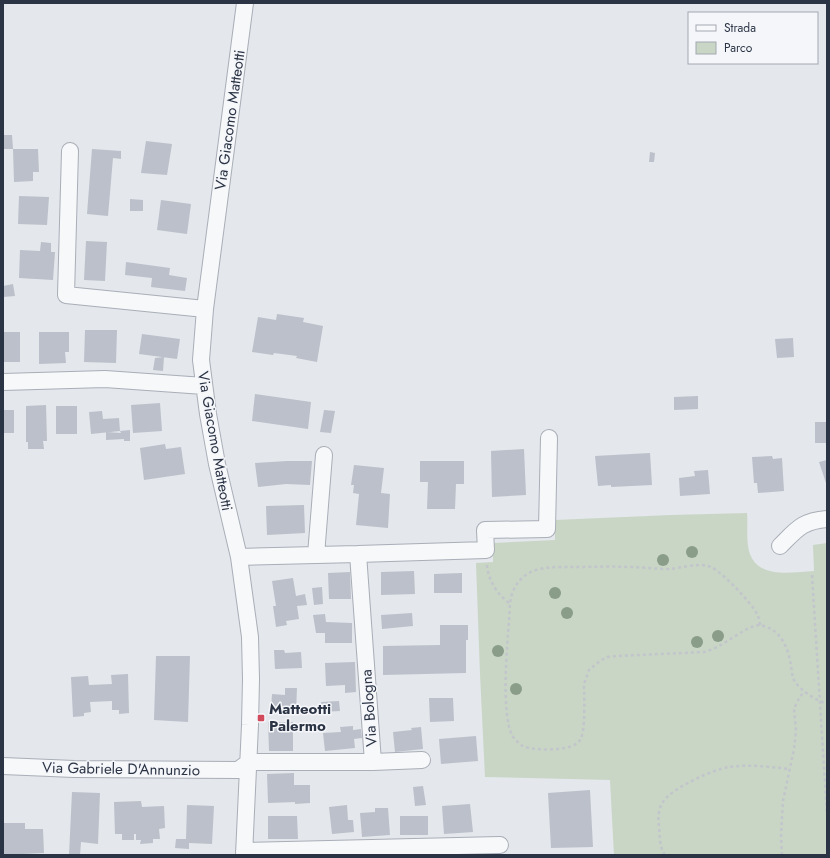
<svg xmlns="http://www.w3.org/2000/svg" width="830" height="858" viewBox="0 0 830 858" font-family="Jost,sans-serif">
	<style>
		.green { fill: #c9d6c5 }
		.building { fill: #bbc0ca }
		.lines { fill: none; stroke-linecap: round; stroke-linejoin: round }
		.minor-casing { stroke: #a9aeb7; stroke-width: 18 }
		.path { stroke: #c2c5cb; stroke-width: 2.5; stroke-dasharray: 3 3; stroke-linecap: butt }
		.minor { stroke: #f7f8fa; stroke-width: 16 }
		.tree { fill: #899d89 }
		.poi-dot { fill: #d1495b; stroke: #f4f6f9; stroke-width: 1.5 }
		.labels { text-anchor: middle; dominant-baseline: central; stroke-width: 3; stroke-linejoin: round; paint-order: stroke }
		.street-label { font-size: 15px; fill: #2b3445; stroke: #f4f6f9 }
		.poi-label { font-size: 15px; font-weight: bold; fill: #2b3445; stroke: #f4f6f9; text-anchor: start }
	</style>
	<rect width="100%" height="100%" fill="#e4e7ec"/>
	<path class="green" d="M747 513C748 525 746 539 749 551 757 580 792 572 814 571L813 545 827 543V855H614L610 780 485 777 480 674 476 563 493 562V543L555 540V520L671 515Z"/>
	<path class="building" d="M3 135H12L13 149H3Z
		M146 141 172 144 167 175 141 173Z
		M13 149H38L39 172H33V181L14 182Z
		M92 149 121 151V159L113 158 108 216 87 214Z
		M650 152 655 153 654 162H649Z
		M19 196 49 197 47 225 18 224Z
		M130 199 143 200V211H130Z
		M161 200 191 204 187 234 157 230Z
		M86 241 107 242 105 281 84 280Z
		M41 242 51 243V252H55L53 280 19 278 20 250 40 251Z
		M126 262 170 268 169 275 187 278 185 291 151 287 152 278 125 275Z
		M13 284 15 296 3 297V286Z
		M277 314 304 318 303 322 323 326 317 362 296 358 297 356 274 353 273 355 252 352 258 317 276 320Z
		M85 330H117L116 363 84 362Z
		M3 332H20V362H3Z
		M39 332H69V352H65L66 363 39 364Z
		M142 334 180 339 177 359 139 354Z
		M793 338 794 357 777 358 775 339Z
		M164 357 163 371 153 370 155 358Z
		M255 394 311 402 308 429 252 421Z
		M698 396V409L674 410V397Z
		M160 403 162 431 133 433 131 405Z
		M46 405 47 441H43L44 449H28V442H26V406Z
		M56 406H77V434H56Z
		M3 410H14V433H3Z
		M324 410 335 411 331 433 320 432Z
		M102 411 103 419 119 418 120 431 130 430V441H124V439L106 440V432L121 433 120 431 91 434 89 412Z
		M815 422H827V443H815Z
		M165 444 166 449 181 447 185 474 144 480 140 448Z
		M524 449 526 495 492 497 491 451Z
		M650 453 652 485 611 487V485L598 486 595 456Z
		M772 456 773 459 782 458 784 491 758 493 757 483H754L752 457Z
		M827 460V486L819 462Z
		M287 461H312L310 485 286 484 258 487 255 463Z
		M420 461H464V484H456L455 509H427L428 482H420Z
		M354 465 384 468 381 493 390 494 388 528 356 525 359 494 353 493 354 485H351Z
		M708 470 710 494 680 496 679 478 695 476 694 471Z
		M304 505 305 533 267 535 266 506Z
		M414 571 415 594 381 595V572Z
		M350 572 351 599H329L328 573Z
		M462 573V593H434V574Z
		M293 578 296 596 305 594 307 605 297 606 299 619 286 621 287 625 276 627 273 606H276L272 581Z
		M322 587 323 604 314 605 312 588Z
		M412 613 413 626 382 629 381 615Z
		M325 614 326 622 352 623V643H325V633H316L313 615Z
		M440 625H468V640H466V673L383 675V646L440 645Z
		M274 650H284L285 653 301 652 302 668 275 669Z
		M156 656H190L188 722 154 720Z
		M355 662 356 692 345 693V685L326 686 325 663Z
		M128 674 129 713 119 714V710H112V701L90 702 91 712 84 713V716L73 717 71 677 88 676 89 685 112 684 111 675Z
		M285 688H297L296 712 271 711 272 694 285 695Z
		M429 698H453L454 721 430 722Z
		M339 701 340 711 321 712V702Z
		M268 722H293V751H269Z
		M353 726V730L361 729 362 738 354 739 355 748 325 751 323 733 341 732 340 727Z
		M421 727 423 749 395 752 393 732 412 730 411 728Z
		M476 736 478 761 441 764 439 739Z
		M294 773V785H310V803L295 804V802L268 803 267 774Z
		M423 786 426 805 415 806 413 787Z
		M590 790 593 847 551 848 548 793Z
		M72 792 100 793 98 844 81 842 80 855H69Z
		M141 801 142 807 164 806 165 828 159 829 160 839H153V843L140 844 141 840H136V834H134V840H122V834H115L114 802Z
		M470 804 473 832 444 834 442 806Z
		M187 805 214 806 212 844 189 843V849L175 848 176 839H186Z
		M347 805 348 820H353L354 832 332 834 329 807Z
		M375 808H388L390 835 362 837 360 813 375 812Z
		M268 816H297L298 839H268Z
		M400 816H428V835H400Z
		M3 823H25V829H43L44 853 3 855Z"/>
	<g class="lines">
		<g class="minor-casing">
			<path id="minor" d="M70 151 66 295 205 309
				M3 382 105 379 204 386
				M780 546C797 529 802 521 827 519
				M358 554 486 550 485 530 547 529 549 438
				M316 555 324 455
				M239 557 358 554 373 762H249
				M373 762 422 760
				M3 766 74 769 238 770 249 762
				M244 851 500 845
				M244 855 250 725 251 679 250 637 239 557 217 464 208 414 201 360 205 309 245 3"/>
		</g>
		<path class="path" d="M487 565C488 580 497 594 509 603
			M812 575 827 815
			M760 625C759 621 759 617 757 614 751 602 722 572 711 567 698 562 682 568 669 569 655 569 641 567 627 567 610 566 593 567 575 567 563 567 549 566 536 570 524 574 516 582 512 594 509 603 510 612 509 621 507 647 501 713 512 735 514 739 519 744 523 746 534 751 573 752 580 740 586 732 584 695 584 684L589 670 600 661 607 657 617 656 704 652C723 648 744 626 760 625 762 625 766 627 769 628 783 634 789 652 791 666 792 670 792 675 793 678 798 690 816 700 827 704
			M665 855C659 847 660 836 659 826 658 818 658 809 663 802 670 789 714 769 729 767 749 764 770 767 790 769
			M782 855 781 835 783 801 794 749 796 730 794 709 797 702 804 691"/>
		<use href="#minor" class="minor"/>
	</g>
	<g class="tree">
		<circle cx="692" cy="552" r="6"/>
		<circle cx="663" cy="560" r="6"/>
		<circle cx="555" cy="593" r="6"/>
		<circle cx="567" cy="613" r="6"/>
		<circle cx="718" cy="636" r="6"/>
		<circle cx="697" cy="642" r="6"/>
		<circle cx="498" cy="651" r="6"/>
		<circle cx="516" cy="689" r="6"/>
	</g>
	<rect class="poi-dot" x="257" y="714" width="8" height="8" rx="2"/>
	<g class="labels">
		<g class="street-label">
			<text transform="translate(230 120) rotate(-82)">Via Giacomo Matteotti</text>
			<text transform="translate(215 441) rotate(80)">Via Giacomo Matteotti</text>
			<text transform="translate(369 708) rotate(-94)">Via Bologna</text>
			<text transform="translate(121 769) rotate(1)">Via Gabriele D'Annunzio</text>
		</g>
		<g class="poi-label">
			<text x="269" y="709">Matteotti<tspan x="269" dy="17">Palermo</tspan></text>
		</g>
	</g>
	<rect width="830" height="858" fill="none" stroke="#2b3445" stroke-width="8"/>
	<rect x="688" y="12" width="130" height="52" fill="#f4f6f9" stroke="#a4a8b1"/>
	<rect x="696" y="25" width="20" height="6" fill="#f7f8fa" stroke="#a4a8b1"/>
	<text x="724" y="32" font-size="12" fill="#2b3445">Strada</text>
	<rect x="696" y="42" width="20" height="12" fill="#c9d6c5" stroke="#a4a8b1"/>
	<text x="724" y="52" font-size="12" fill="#2b3445">Parco</text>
</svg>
